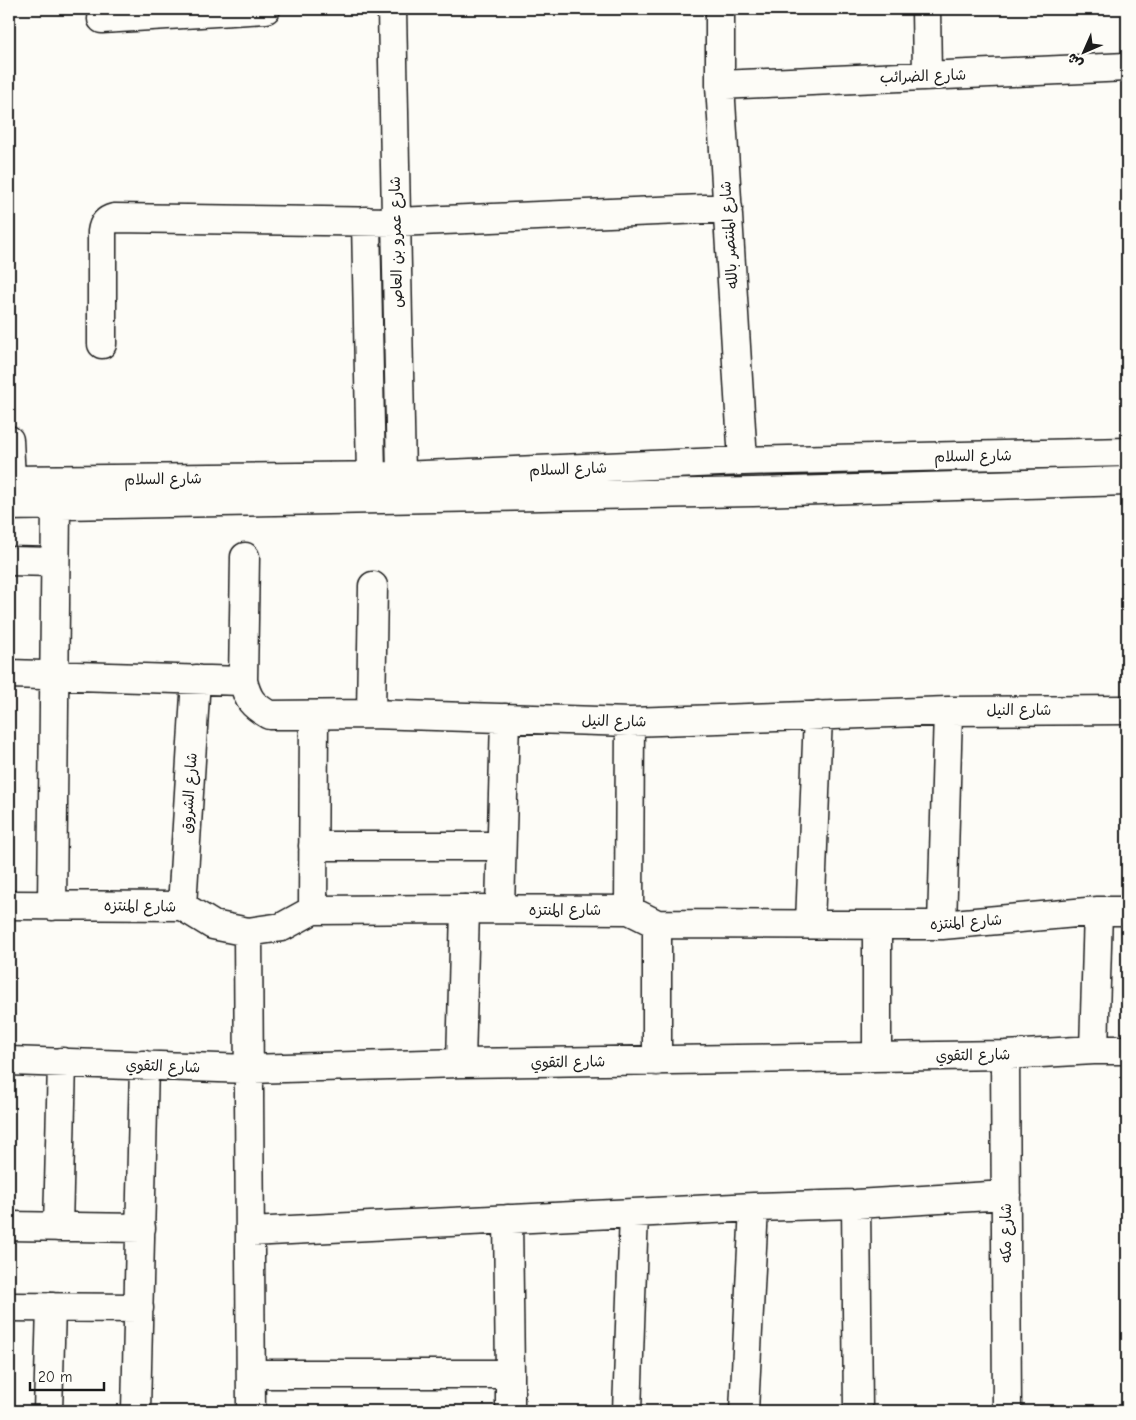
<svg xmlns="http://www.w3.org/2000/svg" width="1136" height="1420" viewBox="0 0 1136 1420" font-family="'Comic Neue','Playpen Sans Arabic',sans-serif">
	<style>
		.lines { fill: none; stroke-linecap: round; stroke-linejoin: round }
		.minor-casing { stroke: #1c1c1c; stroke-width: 31 }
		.minor { stroke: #fdfcf7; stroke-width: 28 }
		.labels { text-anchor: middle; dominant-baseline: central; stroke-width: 4.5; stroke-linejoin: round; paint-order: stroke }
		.street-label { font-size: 15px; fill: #1c1c1c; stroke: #fdfcf7 }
	</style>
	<rect width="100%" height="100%" fill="#fdfcf7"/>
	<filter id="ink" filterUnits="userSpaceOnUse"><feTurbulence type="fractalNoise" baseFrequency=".02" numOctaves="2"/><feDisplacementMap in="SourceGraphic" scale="10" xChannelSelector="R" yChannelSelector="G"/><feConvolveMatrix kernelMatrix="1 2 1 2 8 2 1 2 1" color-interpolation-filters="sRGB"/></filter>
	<g filter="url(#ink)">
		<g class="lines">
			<g class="minor-casing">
				<path id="minor" d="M392 9 401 476
					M720 9V85L743 461
					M926 9 927 76
					M102 19 266 9
					M720 85 1127 67
					M366 221 371 476
					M102 344V232C103 224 106 220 114 218L396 222 728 208
					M9 440 11 480
					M9 480 401 476 743 461 1127 452
					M9 506 753 492 1127 481
					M245 557 243 681C248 700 252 705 269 715L371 714 630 722 948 711 1127 710
					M9 561 55 562
					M9 674 243 681
					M371 714 373 586
					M313 846H501
					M9 905 182 906 213 925 248 932 282 927 313 910 465 909 629 910 657 924 942 925 1098 911H1127
					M52 906 56 505
					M182 906 196 679
					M500 909 505 718
					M313 910 314 715
					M629 910 630 722
					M810 924 818 715
					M877 925V1057
					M942 925 948 711
					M248 932 251 1411
					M1094 1050 1098 911
					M1005 1055 1007 1411
					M9 1061 249 1069 461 1063 1005 1055 1094 1050H1127
					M657 1061V924
					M461 1063 465 909
					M856 1204 858 1411
					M508 1219 510 1374
					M9 1226 141 1228
					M58 1227 62 1062
					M250 1232 754 1207 856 1204 1006 1195
					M9 1307 139 1308
					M251 1374H510V1411
					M48 1411 51 1307
					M136 1411 144 1065
					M627 1411 634 1213
					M744 1411 754 1207"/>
			</g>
			<use href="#minor" class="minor"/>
		</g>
	</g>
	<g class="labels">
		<g class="street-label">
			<text transform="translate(923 76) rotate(-2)">شارع الضرائب</text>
			<text transform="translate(729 235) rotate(-94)">شارع المنتصر بالله</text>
			<text transform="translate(396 242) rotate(-91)">شارع عمرو بن العاص</text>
			<text transform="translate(973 456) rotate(-1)">شارع السلام</text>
			<text transform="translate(568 469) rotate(-2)">شارع السلام</text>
			<text transform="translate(163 479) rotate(-1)">شارع السلام</text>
			<text x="1019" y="710">شارع النيل</text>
			<text transform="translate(614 721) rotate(1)">شارع النيل</text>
			<text transform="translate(189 793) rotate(-86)">شارع الشروق</text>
			<text transform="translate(140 906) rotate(1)">شارع المنتزه</text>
			<text x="565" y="910">شارع المنتزه</text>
			<text transform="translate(966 922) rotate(-4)">شارع المنتزه</text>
			<text transform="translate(973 1055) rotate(-1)">شارع التقوي</text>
			<text transform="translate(568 1062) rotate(-1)">شارع التقوي</text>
			<text transform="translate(163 1066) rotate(2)">شارع التقوي</text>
			<text transform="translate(1006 1233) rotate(-90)">شارع مكه</text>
		</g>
	</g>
	<rect width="1136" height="1420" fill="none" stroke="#fdfcf7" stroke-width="30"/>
	<rect x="15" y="15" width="1106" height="1390" fill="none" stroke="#1c1c1c" stroke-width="2" filter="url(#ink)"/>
	<g transform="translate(1084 52) rotate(225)" stroke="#fdfcf7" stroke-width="4" paint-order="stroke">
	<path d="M0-4L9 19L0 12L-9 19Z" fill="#1c1c1c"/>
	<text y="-8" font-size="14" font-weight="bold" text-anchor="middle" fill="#1c1c1c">ش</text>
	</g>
	<path d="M30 1382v8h74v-8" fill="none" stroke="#1c1c1c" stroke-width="2.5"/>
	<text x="38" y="1382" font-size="15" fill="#1c1c1c" stroke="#fdfcf7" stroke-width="4" paint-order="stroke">20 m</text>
</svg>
